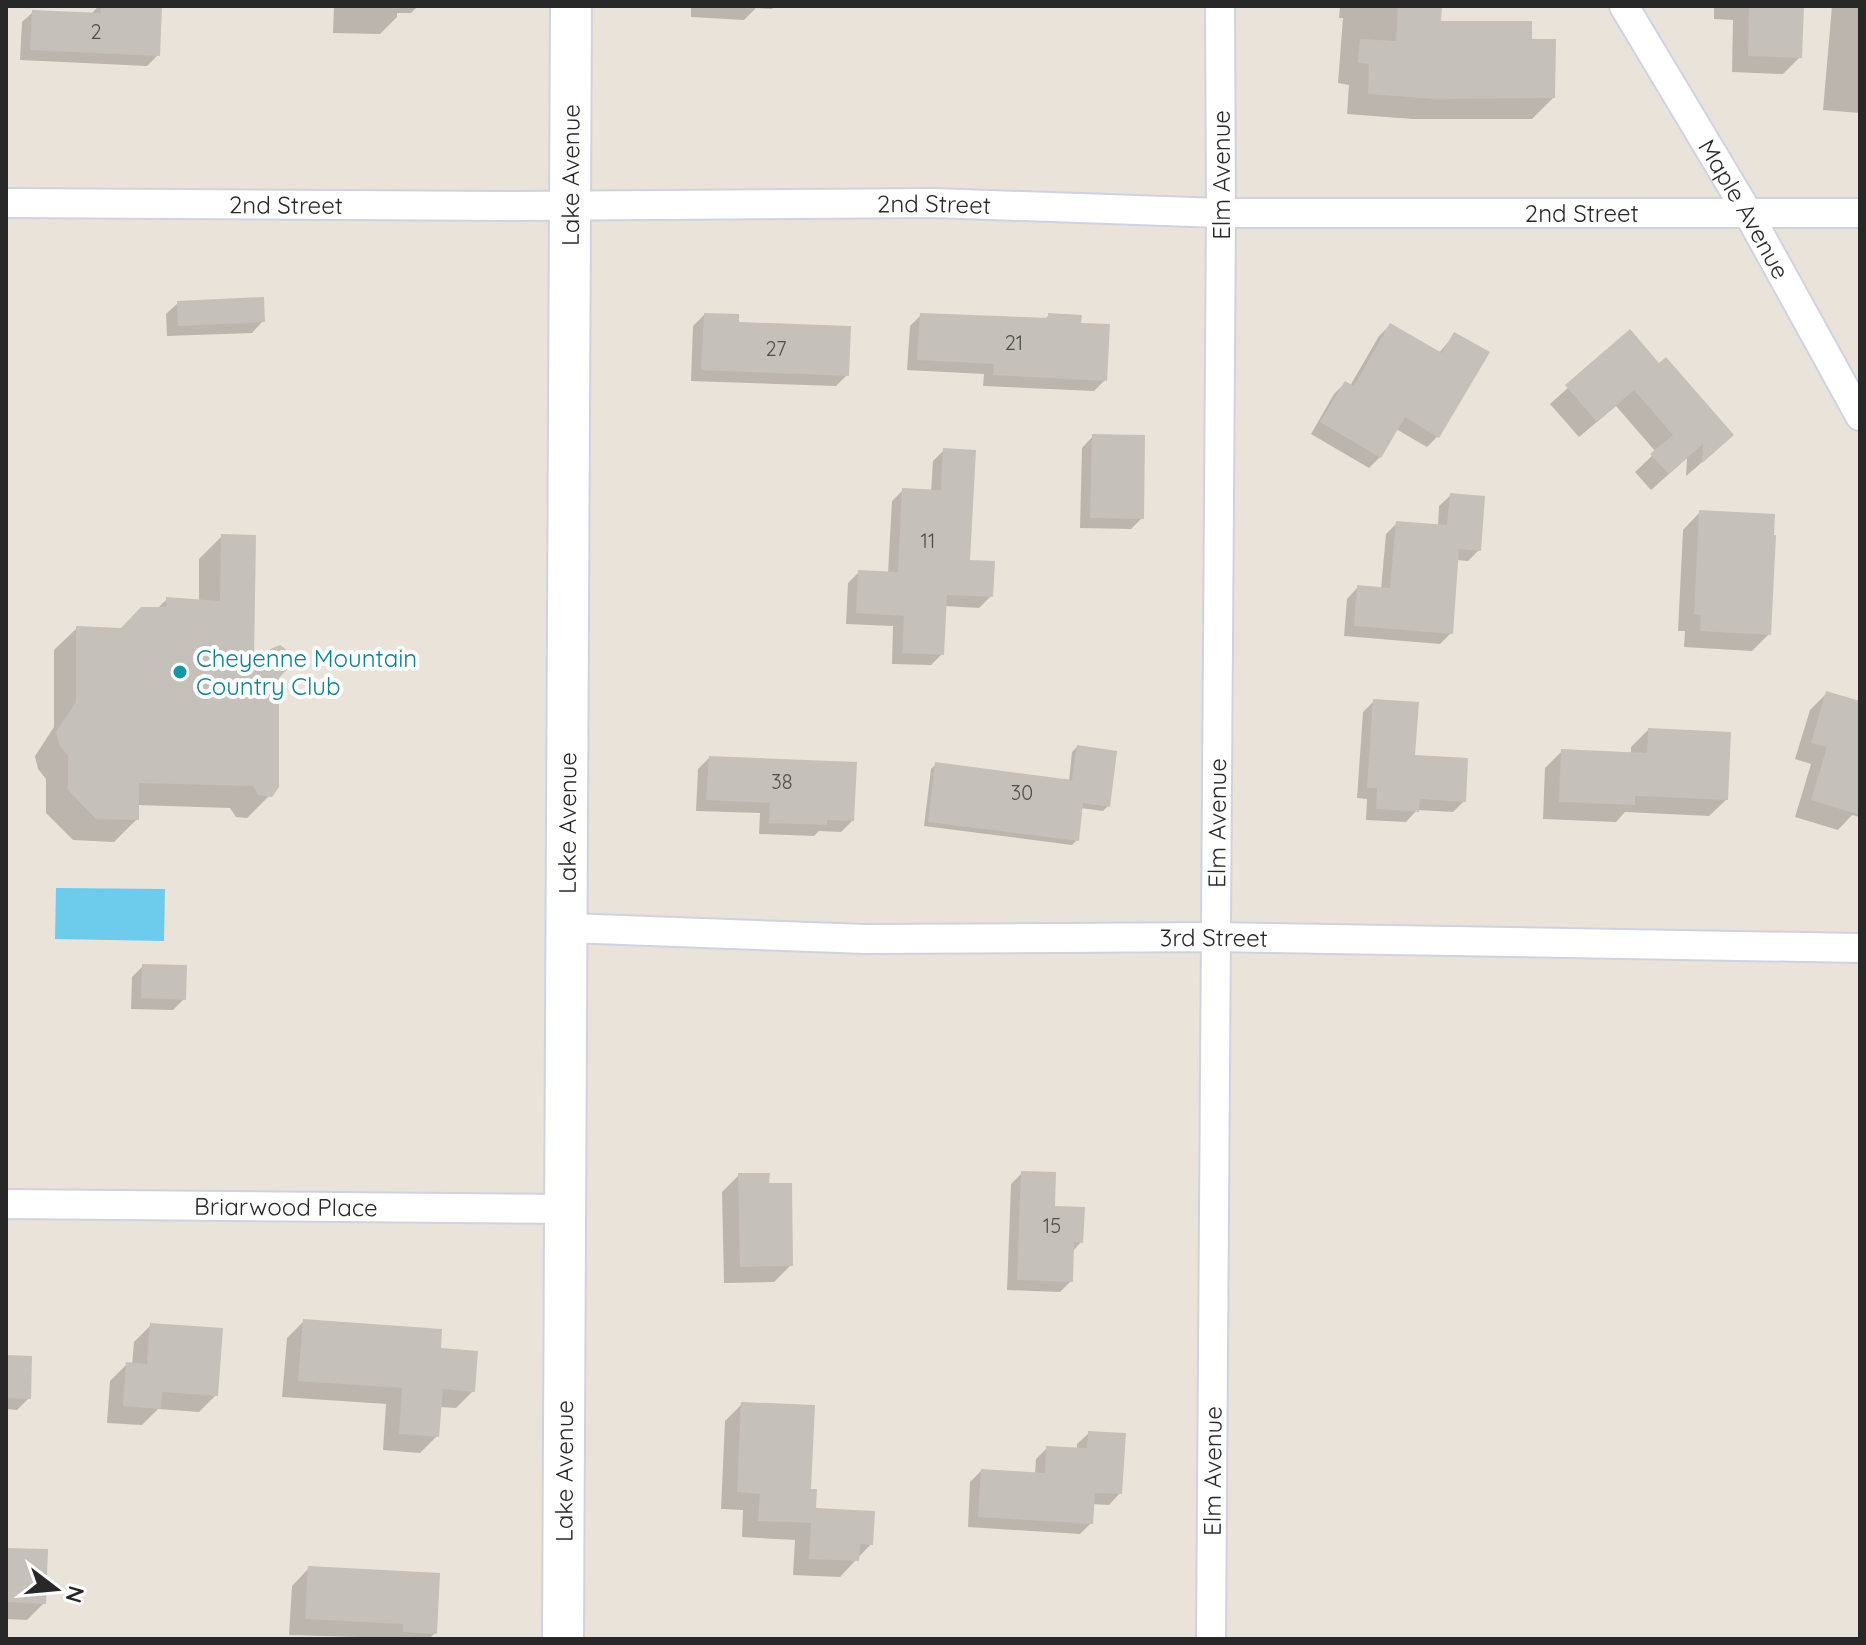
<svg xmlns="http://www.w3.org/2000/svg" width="1866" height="1645" viewBox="0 0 1866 1645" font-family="Quicksand,sans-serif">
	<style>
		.water { fill: #6dcbeb }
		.shadow { fill: #0003 }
		.building { fill: #c5c0b9 }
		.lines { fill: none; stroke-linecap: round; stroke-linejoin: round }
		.minor-casing { stroke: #cfd2e1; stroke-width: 32 }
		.secondary-casing { stroke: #cfd2e1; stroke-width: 44 }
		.minor { stroke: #fff; stroke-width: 28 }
		.secondary { stroke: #fff; stroke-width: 40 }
		.culture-dot { fill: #0f9aa8; stroke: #fff; stroke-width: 3 }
		.labels { text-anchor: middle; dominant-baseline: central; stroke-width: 8; stroke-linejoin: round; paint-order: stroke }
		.number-label { font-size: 20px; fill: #4f4e4c }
		.street-label { font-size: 24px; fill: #282828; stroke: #fff }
		.culture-label { font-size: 24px; fill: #0d838f; stroke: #fff; text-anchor: start }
	</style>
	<rect width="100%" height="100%" fill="#eae3d9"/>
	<path class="water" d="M56 888 165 889 164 941 55 939Z"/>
	<path class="shadow" d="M99 6H160L158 55 147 66 20 60 22 22 33 12 91 14Z
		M334 6H418L411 13H397V17L380 34 333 33Z
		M691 6H775L772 9 756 8 744 20 691 17Z
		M1340 6H1440L1438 23 1530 40 1553 98 1532 119H1413L1347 114 1349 85 1338 83 1343 18H1339Z
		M1714 6H1802L1800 57 1783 74 1732 72 1733 20 1714 19Z
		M1832 6H1860V113L1823 110Z
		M178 303 263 321 252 333 167 336 166 314Z
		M704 315 737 324 847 375 836 386 691 381 693 326Z
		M921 315 1044 320 1049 315 1079 325 1105 380 1094 391 983 386 984 374 907 370 910 326Z
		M1390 325 1439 353 1455 334 1438 436 1427 447 1396 429 1380 457 1369 468 1311 434 1334 394 1345 383 1350 386 1379 336Z
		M1630 332 1714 452 1686 476 1687 458 1651 490 1635 472 1656 452 1616 406 1579 437 1550 404Z
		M1093 436 1142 518 1131 529 1080 528 1082 448Z
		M944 450 968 562 991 596 979 608 944 606 942 654 931 665 892 664 893 626 846 624 848 583 859 572 888 573 892 501 903 490 931 492 933 461Z
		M1451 495 1479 550 1468 561 1456 560 1451 633 1440 644 1344 636 1347 599 1358 587 1381 589 1386 534 1397 523 1438 526 1439 506Z
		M1700 512 1769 634 1752 651 1684 647 1685 631H1678L1683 530Z
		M222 536 252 659 277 677 270 795 247 818 236 817 230 808 137 805V819L114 842 73 840 46 813V779L38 769 35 756 54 727V650L77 628 121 630 157 609 167 599 199 601V559Z
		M1827 693 1860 703V817L1852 815 1838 830 1795 817 1811 764 1795 759 1810 710Z
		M1374 701 1413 757 1464 801 1453 812 1417 810 1406 822 1366 820 1367 799 1357 798 1363 712Z
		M1648 730 1727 799 1709 816 1625 812 1616 822 1543 819 1545 768 1562 751 1631 754V747Z
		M1077 747 1108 806 1103 811 1081 808 1077 840 1072 845 924 826 931 769 936 764 1069 781 1072 752Z
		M709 758 852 821 841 832 819 831 814 836 759 834 760 813 696 811 698 769Z
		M143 966 184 999 173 1010 131 1009 132 977Z
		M1022 1173 1081 1242 1072 1252 1071 1281 1060 1292 1007 1290 1011 1184Z
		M739 1175 767 1185 791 1265 774 1282 724 1283 722 1192Z
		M304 1321 473 1391 456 1408 440 1407 437 1436 420 1453 383 1450 386 1404 282 1397 287 1338Z
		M151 1325 216 1395 199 1412 158 1409 142 1425 107 1423 110 1381 127 1364 132 1365 134 1342Z
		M6 1357 29 1398 17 1410 6 1409Z
		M742 1404 809 1491 814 1510 871 1544 840 1577 793 1575 795 1540 742 1537 743 1510 721 1509 725 1421Z
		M1089 1433 1120 1493 1109 1505 1092 1504 1091 1523 1080 1534 968 1527 970 1482 981 1471 1035 1474 1036 1459 1047 1448 1077 1449V1444Z
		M6 1550 44 1603 27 1620 6 1619Z
		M309 1568 435 1633 429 1639 289 1635 292 1586Z"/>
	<path class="building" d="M101 6H162L160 56 30 50 32 10 101 13Z
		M1398 6H1442L1441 21H1532V39H1556L1555 98 1435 99 1368 94 1369 64 1358 63 1360 39 1396 41Z
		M1749 6H1804L1802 58 1748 56Z
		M264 297 265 322 178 326 177 301Z
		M704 313 739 314V322L851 326 849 376 701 370Z
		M920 313 1048 318V313L1082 315 1081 323 1110 324 1107 381 993 375 994 364 917 360Z
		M1390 323 1442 353 1454 332 1490 352 1439 438 1405 417 1381 458 1320 422 1345 381 1354 386Z
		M1630 329 1659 363 1666 357 1734 435 1702 463 1703 444 1669 474 1650 454 1673 435 1634 390 1597 422 1565 385Z
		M1092 434 1145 435 1144 519 1090 518Z
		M943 448 976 450 970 560 995 561 993 597 947 595 944 655 902 653 904 616 856 613 858 570 898 572 902 488 941 490Z
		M1450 493 1485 496 1481 551 1459 549 1453 634 1354 626 1357 585 1390 588 1396 521 1447 525Z
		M1699 510 1775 514 1774 535H1776L1771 635 1700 631 1701 615 1694 614Z
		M221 534 256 535 254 656 280 645 291 653 290 666 279 678V787L272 797 258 795 253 786 139 783V820L96 819 68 790V756L60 746 56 732 76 702V626L121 628 141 607H166V597L220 601Z
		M1826 691 1860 701V815L1811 800 1827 747 1811 743Z
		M1373 699 1419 702 1415 755 1468 758 1466 802 1420 799 1419 812 1376 809 1377 788H1367Z
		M1648 728 1731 732 1728 800 1635 796V805L1559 802 1561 749 1647 753Z
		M1077 745 1117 751 1110 807 1083 803 1079 841 928 822 935 762 1072 780Z
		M709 756 857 762 854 821 827 820V825L769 823 770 803 706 800Z
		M142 964 187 965 186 1000 141 998Z
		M1021 1171 1056 1172 1055 1206 1085 1207 1083 1243 1074 1242 1073 1282 1017 1280Z
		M738 1173H770L769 1183H792L793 1266 740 1267Z
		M303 1319 442 1329 441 1348 478 1351 475 1392 443 1389 439 1437 399 1434 402 1388 298 1381Z
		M150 1323 223 1328 218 1396 162 1392 161 1409 123 1406 126 1362 147 1364Z
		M6 1355 32 1356 31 1399 6 1398Z
		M741 1402 815 1405 811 1489H817L816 1508 875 1511 873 1545 860 1544 859 1561 809 1559 811 1523 758 1521 760 1494 737 1492Z
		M1088 1431 1126 1433 1122 1494 1095 1493 1093 1524 978 1517 981 1469 1045 1473 1046 1446 1087 1448Z
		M6 1548 48 1549 46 1604 6 1602Z
		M308 1566 440 1573 437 1634 403 1632V1624L305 1619Z"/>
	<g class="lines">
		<g class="minor-casing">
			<g id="minor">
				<path id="s1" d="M1624 6 1748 213 1860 416"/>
				<path id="s2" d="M6 203 514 206 934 203 1221 213H1860"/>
				<path id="s3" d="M568 928 866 939 1217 937 1860 948"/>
				<path id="s4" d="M6 1204 566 1209"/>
				<path id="s5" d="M1211 1639 1221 213 1220 6"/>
			</g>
		</g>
		<g class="secondary-casing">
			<g id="secondary">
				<path id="s6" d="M563 1639 571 6"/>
			</g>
		</g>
		<use href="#minor" class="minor"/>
		<use href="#secondary" class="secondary"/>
	</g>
	<circle class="culture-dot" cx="180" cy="672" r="8"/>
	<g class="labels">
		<g class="number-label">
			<text x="96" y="31">2</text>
			<text x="1014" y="342">21</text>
			<text x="776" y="348">27</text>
			<text x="928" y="540">11</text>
			<text x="782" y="781">38</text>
			<text x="1022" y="792">30</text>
			<text x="1052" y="1225">15</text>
		</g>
		<g class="street-label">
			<text stroke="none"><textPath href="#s6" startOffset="1464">Lake Avenue</textPath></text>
			<text transform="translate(1221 175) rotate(-90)">Elm Avenue</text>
			<text stroke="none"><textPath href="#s2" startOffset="280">2nd Street</textPath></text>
			<text stroke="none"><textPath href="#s2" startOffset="928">2nd Street</textPath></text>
			<text stroke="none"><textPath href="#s1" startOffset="236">Maple Avenue</textPath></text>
			<text stroke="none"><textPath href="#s2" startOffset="1576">2nd Street</textPath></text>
			<text stroke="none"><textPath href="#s6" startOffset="816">Lake Avenue</textPath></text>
			<text stroke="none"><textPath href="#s5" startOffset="816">Elm Avenue</textPath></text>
			<text stroke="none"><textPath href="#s3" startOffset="646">3rd Street</textPath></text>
			<text stroke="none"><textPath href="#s4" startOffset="280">Briarwood Place</textPath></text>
			<text stroke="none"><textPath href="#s6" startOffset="168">Lake Avenue</textPath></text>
			<text stroke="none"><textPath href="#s5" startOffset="168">Elm Avenue</textPath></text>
		</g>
		<g class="culture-label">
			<text x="196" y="658">Cheyenne Mountain<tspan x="196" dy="28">Country Club</tspan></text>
		</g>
	</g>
	<rect width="1866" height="1645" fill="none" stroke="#282828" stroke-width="16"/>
	<g transform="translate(56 1589) rotate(106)" stroke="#ffffff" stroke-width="6" paint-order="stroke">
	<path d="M0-6L14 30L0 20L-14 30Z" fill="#282828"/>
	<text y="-12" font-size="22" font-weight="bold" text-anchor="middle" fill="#282828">N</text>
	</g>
</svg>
